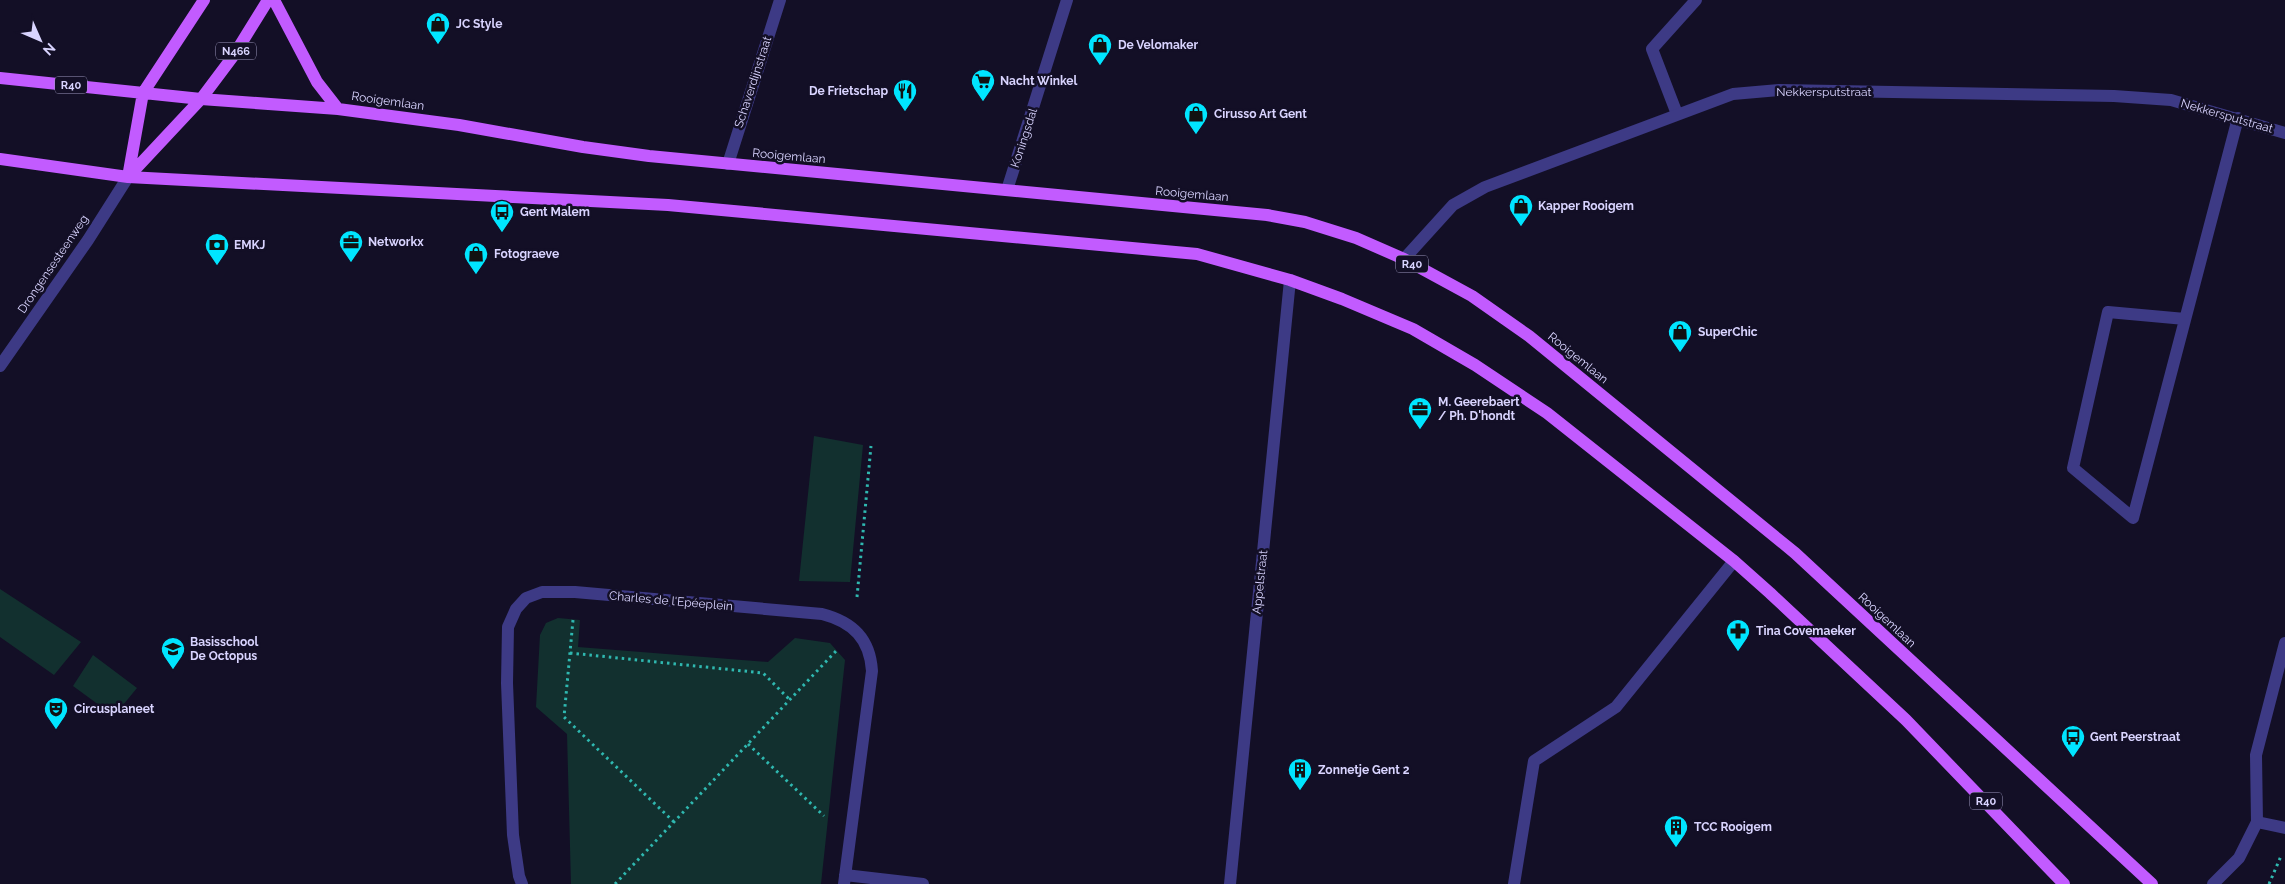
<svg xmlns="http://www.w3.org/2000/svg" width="2285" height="884" viewBox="0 0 2285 884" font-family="Raleway,sans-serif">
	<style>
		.green { fill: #12302f }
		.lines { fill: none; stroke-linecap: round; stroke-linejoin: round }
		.path { stroke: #2fb8b0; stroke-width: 3; stroke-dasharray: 2.5 4; stroke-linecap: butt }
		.service { stroke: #3d3a85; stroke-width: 12 }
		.minor { stroke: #3d3a85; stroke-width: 12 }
		.tertiary { stroke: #3d3a85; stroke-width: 12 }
		.primary { stroke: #c25bff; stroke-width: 12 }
		.labels { text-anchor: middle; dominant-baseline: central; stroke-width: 5; stroke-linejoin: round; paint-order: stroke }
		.shield { fill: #130f26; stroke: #9e99be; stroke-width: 1 }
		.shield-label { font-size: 11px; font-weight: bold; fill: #d9d4ff }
		.poi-label { font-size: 12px; font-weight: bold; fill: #d9d4ff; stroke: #130f26; text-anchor: start }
		.street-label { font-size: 12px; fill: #d9d4ff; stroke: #130f26 }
	</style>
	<rect width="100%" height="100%" fill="#130f26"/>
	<path class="green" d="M814 436 863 445 850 582 799 581Z
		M0 589 81 642 54 675 0 637Z
		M558 618 580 620 578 647 768 662 795 638 830 643 845 660 821 884H571L567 734 536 707 540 635 546 623Z
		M93 655 137 688 114 716 73 686Z"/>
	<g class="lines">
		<path class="path" d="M857 597 871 446
			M573 620 564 717 674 822
			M570 653 763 673 790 700
			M748 744 824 816
			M615 884 836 651
			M2269 884 2281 856"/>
		<path class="service" d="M1677 114 1652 49 1696 0
			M2185 319 2108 312 2073 468 2133 518 2238 118
			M1514 884 1534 761 1616 707 1734 561"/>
		<path class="minor" d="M728 164 780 0
			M1007 190 1067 0
			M1404 259 1453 205 1485 187 1733 94 1779 90 2114 96 2171 100 2285 133
			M2257 822 2285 828
			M845 875 923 884
			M522 884 519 876 513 835 507 683 508 627 516 609 526 598 542 592H575L822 614C853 622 870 639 872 671L844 884
			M1230 884 1290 280
			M2213 884 2239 858 2257 822 2256 755 2285 643"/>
		<path class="tertiary" d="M0 366 88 240 128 177"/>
		<path class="primary" d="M274 0 317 82 338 109
			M0 78 201 99 338 109 459 125 583 147 649 156 1267 215 1305 222 1356 238 1404 259 1472 296 1529 336 1795 553 2152 884
			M0 159 128 177 668 205 1197 254 1290 280 1342 299 1413 329 1475 365 1547 413 1734 561 1770 593 1906 720 2064 884
			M128 177 201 99 234 55 268 0
			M128 177 143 93 204 0"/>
	</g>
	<defs>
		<g id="shop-pin" transform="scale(1.25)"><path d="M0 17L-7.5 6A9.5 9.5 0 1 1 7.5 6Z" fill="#00e5ff" stroke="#130f26"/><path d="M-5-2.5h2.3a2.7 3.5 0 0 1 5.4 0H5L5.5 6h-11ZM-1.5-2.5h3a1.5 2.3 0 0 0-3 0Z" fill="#111"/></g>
		<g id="supermarket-pin" transform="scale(1.25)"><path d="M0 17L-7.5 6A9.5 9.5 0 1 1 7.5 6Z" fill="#00e5ff" stroke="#130f26"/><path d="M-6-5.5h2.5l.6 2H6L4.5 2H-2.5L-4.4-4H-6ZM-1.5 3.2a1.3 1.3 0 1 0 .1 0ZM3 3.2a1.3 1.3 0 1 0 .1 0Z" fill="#111"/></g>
		<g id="restaurant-pin" transform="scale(1.25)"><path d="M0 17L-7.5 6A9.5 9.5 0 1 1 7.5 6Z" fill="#00e5ff" stroke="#130f26"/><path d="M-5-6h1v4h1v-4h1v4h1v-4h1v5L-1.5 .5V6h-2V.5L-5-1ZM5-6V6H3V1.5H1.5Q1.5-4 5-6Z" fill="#111"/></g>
		<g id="bus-pin" transform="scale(1.25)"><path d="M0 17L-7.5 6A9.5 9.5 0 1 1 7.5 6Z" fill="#00e5ff" stroke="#130f26"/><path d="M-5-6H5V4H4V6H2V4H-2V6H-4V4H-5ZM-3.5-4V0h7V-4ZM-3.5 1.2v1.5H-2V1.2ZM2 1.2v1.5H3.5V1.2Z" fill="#111"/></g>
		<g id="office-pin" transform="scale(1.25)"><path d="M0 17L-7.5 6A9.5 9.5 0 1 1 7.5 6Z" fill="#00e5ff" stroke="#130f26"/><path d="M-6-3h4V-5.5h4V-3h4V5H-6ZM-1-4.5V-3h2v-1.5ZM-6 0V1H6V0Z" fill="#111"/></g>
		<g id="bank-pin" transform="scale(1.25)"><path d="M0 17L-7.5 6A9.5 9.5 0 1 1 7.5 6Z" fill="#00e5ff" stroke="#130f26"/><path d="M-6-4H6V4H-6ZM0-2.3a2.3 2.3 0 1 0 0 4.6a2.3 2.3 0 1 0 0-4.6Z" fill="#111"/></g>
		<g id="pharmacy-pin" transform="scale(1.25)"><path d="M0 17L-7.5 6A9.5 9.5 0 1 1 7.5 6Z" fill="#00e5ff" stroke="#130f26"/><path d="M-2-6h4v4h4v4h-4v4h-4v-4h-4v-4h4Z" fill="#111"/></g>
		<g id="school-pin" transform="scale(1.25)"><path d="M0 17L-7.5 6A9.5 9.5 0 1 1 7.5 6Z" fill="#00e5ff" stroke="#130f26"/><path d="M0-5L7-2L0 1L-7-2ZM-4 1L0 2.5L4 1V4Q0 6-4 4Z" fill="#111"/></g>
		<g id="theatre-pin" transform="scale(1.25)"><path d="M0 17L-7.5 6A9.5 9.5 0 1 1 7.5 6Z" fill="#00e5ff" stroke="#130f26"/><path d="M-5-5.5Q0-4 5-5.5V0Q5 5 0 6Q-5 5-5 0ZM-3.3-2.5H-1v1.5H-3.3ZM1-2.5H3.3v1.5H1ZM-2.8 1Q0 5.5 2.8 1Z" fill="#111"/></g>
		<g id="building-pin" transform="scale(1.25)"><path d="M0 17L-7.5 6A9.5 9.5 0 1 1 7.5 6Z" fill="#00e5ff" stroke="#130f26"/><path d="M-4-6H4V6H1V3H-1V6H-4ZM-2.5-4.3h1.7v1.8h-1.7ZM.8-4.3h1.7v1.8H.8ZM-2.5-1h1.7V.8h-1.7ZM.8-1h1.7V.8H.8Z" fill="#111"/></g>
	</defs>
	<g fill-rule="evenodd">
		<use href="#shop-pin" x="438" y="24"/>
		<use href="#shop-pin" x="1100" y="45"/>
		<use href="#supermarket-pin" x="983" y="81"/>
		<use href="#restaurant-pin" x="905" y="91"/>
		<use href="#shop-pin" x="1196" y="114"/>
		<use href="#shop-pin" x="1521" y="206"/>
		<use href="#bus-pin" x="502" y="212"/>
		<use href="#office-pin" x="351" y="242"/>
		<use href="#bank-pin" x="217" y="245"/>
		<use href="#shop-pin" x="476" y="254"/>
		<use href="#shop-pin" x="1680" y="332"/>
		<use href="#office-pin" x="1420" y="409"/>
		<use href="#pharmacy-pin" x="1738" y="631"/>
		<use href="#school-pin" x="173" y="649"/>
		<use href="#theatre-pin" x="56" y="709"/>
		<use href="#bus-pin" x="2073" y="737"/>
		<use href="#building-pin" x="1300" y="770"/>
		<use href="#building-pin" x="1676" y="827"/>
	</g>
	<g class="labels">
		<g class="shield">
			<rect x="216" y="42.5" width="40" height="17" rx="4"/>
			<rect x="55" y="76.5" width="32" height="17" rx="4"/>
			<rect x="1396" y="255.5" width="32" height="17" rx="4"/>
			<rect x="1970" y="792.5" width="32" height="17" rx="4"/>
		</g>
		<g class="shield-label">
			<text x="236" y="51">N466</text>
			<text x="71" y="85">R40</text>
			<text x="1412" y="264">R40</text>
			<text x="1986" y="801">R40</text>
		</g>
		<g class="poi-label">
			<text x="456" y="24">JC Style</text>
			<text x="1118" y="45">De Velomaker</text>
			<text x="1000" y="81">Nacht Winkel</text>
			<text x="888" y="91" text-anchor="end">De Frietschap</text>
			<text x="1214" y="114">Cirusso Art Gent</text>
			<text x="1538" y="206">Kapper Rooigem</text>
			<text x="520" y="212">Gent Malem</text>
			<text x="368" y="242">Networkx</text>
			<text x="234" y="245">EMKJ</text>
			<text x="494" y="254">Fotograeve</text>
			<text x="1698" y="332">SuperChic</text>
			<text x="1438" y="402">M. Geerebaert<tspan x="1438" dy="14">/ Ph. D'hondt</tspan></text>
			<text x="1756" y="631">Tina Covemaeker</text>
			<text x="190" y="642">Basisschool<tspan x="190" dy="14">De Octopus</tspan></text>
			<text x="74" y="709">Circusplaneet</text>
			<text x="2090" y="737">Gent Peerstraat</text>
			<text x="1318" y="770">Zonnetje Gent 2</text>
			<text x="1694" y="827">TCC Rooigem</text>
		</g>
		<g class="street-label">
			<text transform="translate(753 82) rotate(-72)">Schaverdijnstraat</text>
			<text x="1824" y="92">Nekkersputstraat</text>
			<text transform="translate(388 101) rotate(8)">Rooigemlaan</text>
			<text transform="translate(2227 116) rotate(16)">Nekkersputstraat</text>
			<text transform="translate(1024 138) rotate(-72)">Koningsdal</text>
			<text transform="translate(789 156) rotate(5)">Rooigemlaan</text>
			<text transform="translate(1192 194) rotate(5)">Rooigemlaan</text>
			<text transform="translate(53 264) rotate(-56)">Drongensesteenweg</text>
			<text transform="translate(1578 358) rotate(39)">Rooigemlaan</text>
			<text transform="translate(1260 582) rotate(-84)">Appelstraat</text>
			<text transform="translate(671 601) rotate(5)">Charles de l'Epéeplein</text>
			<text transform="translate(1887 620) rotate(43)">Rooigemlaan</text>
		</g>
	</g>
	<g transform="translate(40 40) rotate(135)" stroke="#130f26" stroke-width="4" paint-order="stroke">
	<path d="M0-4L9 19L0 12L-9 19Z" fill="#d9d4ff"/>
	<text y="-8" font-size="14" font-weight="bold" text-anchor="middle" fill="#d9d4ff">N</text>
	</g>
</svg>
